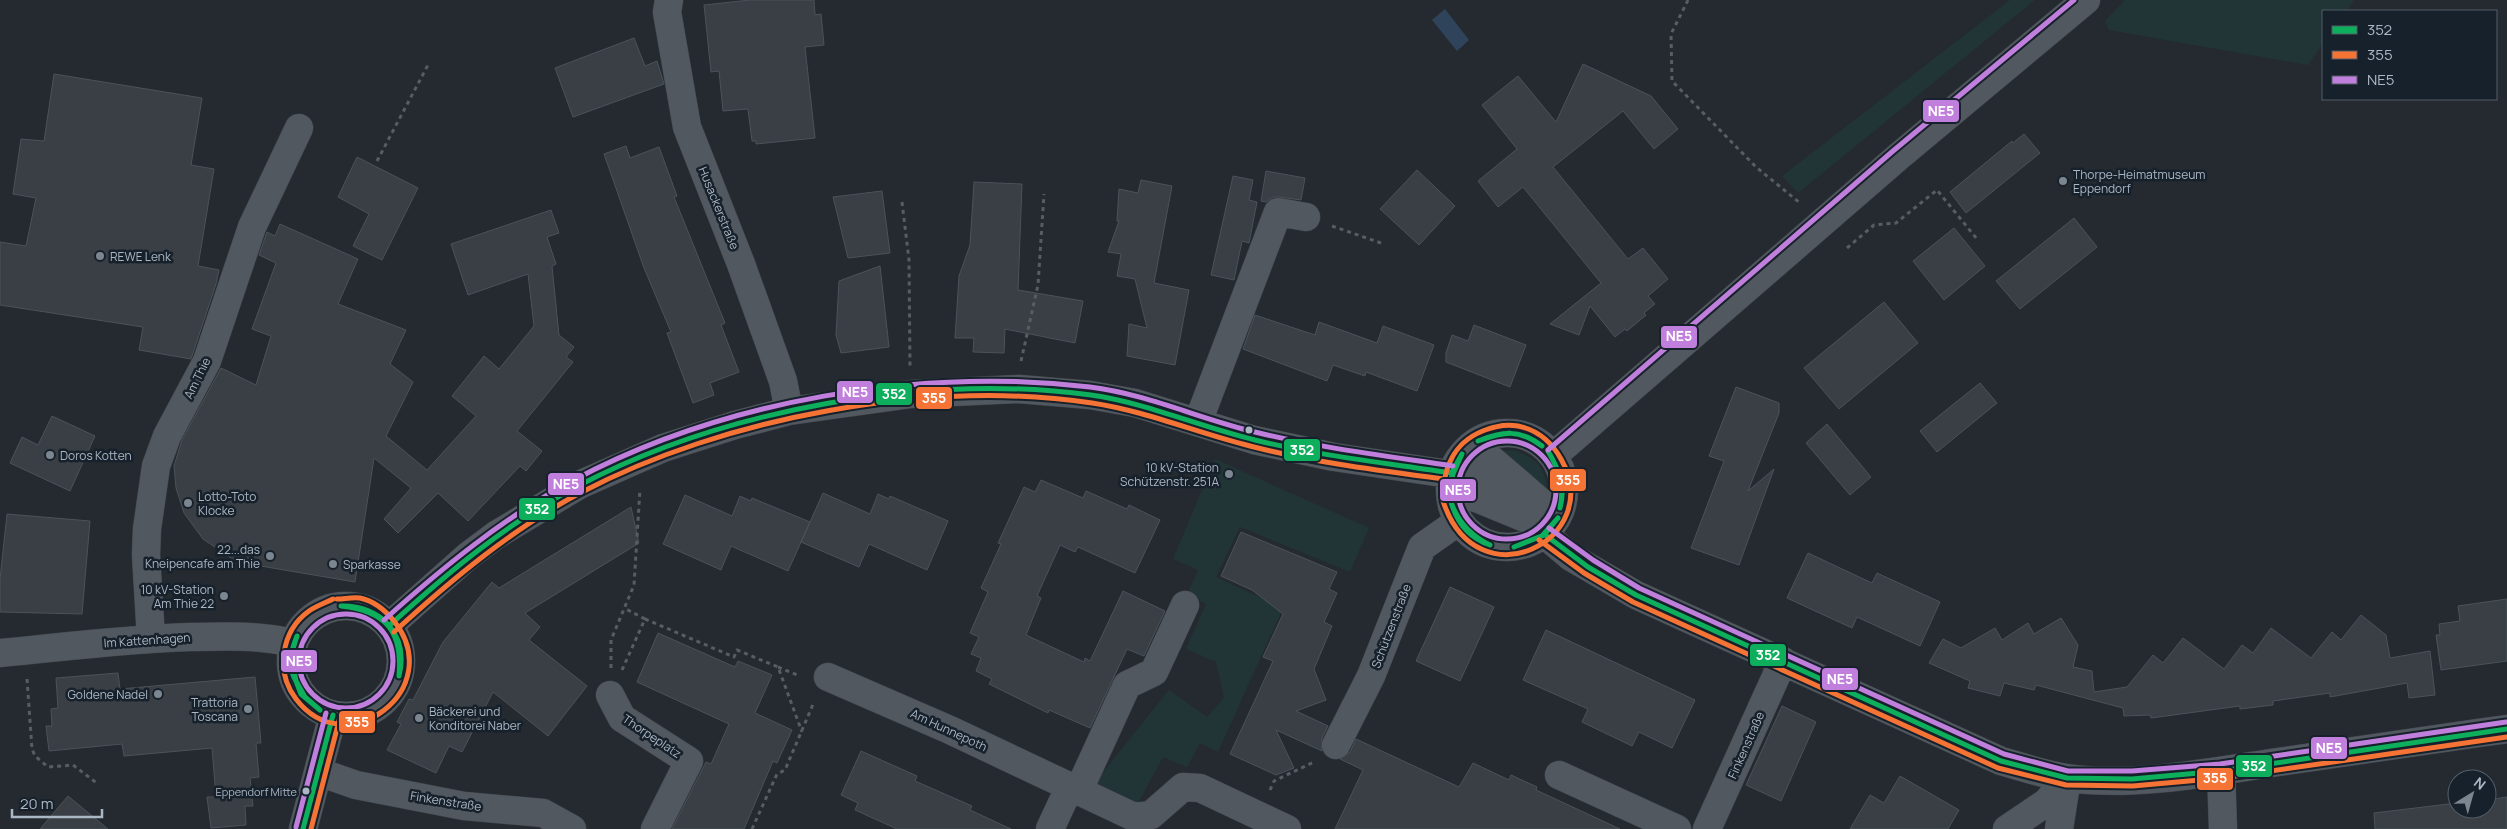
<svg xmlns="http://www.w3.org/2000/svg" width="2507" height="829" viewBox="0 0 2507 829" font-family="Manrope,sans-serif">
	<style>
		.green { fill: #213536 }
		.water { fill: #2f445b }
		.building { fill: #393f44; stroke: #4b5259 }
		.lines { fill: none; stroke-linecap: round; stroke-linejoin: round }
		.minor-casing { stroke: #40454a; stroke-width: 29 }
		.path { stroke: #565d63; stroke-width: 3; stroke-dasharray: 4 4; stroke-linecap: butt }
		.minor { stroke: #525860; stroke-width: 28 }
		.bus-1-casing { stroke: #17212b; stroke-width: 9 }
		.bus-2-casing { stroke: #17212b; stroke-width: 9 }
		.bus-3-casing { stroke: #17212b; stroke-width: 9 }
		.bus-1 { stroke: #0daf5c; stroke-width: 5 }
		.bus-2 { stroke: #f57335; stroke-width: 5 }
		.bus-3 { stroke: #c07fdc; stroke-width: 5 }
		.poi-dot { fill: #7c8690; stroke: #17212b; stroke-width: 2 }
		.bus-dot { fill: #abb7c4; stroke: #17212b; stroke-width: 2 }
		.labels { text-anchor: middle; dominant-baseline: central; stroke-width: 5; stroke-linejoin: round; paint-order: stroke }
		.bus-label { font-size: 11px; fill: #abb7c4; stroke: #17212b; text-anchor: end }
		.poi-label { font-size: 12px; fill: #abb7c4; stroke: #17212b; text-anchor: start }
		.street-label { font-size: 12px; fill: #abb7c4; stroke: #17212b }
		.line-badge { stroke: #17212b; stroke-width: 2 }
		.badge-label { font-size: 14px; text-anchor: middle; font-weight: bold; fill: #fff }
	</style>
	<rect width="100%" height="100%" fill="#242a30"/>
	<path class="green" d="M2010 0H2035L1798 193 1782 176Z
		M2125 0H2354L2346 11H2323V43L2308 65 2109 30 2105 21Z
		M1513 450C1538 458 1546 468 1548 495L1498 451Z
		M1215 459 1369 528 1350 572 1240 527 1216 577 1283 608 1218 752 1200 743 1187 767 1163 757 1137 805 1093 785 1169 690 1207 717 1224 698 1216 662 1186 649 1206 604 1187 595 1198 570 1173 559Z"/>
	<path class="water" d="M1445 9 1469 40 1457 51 1432 20Z"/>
	<path class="building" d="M750 0H814L815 15 821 14 824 45 805 47 815 138 756 144V141H752L748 109 723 111 719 71 711 72 704 5Z
		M634 38 645 66 657 61 664 84 573 117 555 68Z
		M1583 64 1651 96 1678 129 1654 149 1623 111 1553 167 1628 259 1643 248 1668 279 1648 296 1655 304 1644 313 1646 315 1627 331 1625 329 1615 337 1590 306 1579 335 1550 324 1601 283 1523 187 1498 207 1478 181 1517 149 1482 105 1518 76 1556 122Z
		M54 74 202 98 191 165 214 169 198 266 219 270 216 284 191 359 139 350 143 327 0 305V242L26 246 36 198 13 194 21 139 44 141Z
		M2024 134 2040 153 1966 213 1950 192 2012 141 2013 143Z
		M626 146 630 158 659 147 677 196 674 197 725 323 721 325 739 372 710 383 714 395 693 403 667 333 671 332 644 268 604 154Z
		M357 157 418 188 382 260 353 246 369 214 338 197Z
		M1417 170 1455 206 1419 245 1380 209Z
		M1266 171 1305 178 1301 200 1280 197H1273L1266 202 1261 201Z
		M1233 176 1253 180 1249 200 1257 202 1249 243 1242 241 1234 280 1211 275Z
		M1141 180 1172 186 1154 283 1189 290 1175 365 1127 356 1129 324 1147 328 1135 279 1117 276 1121 254 1108 252 1119 221H1117L1119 189 1138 193Z
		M974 182 1022 184 1018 290 1083 301 1075 343 1005 329 1004 353 973 352 974 338H955L959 276 970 245Z
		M882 191 890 253 848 258 833 197Z
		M551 210 559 233 547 237 556 264 552 266 559 335 574 347 566 357 573 362 517 431 542 451 526 471 520 466 468 521 438 493 398 533 384 519 411 488 374 458 355 582 237 562 203 539 184 513 176 488 174 466 182 440 221 368 256 385 271 336 252 329 276 263 259 255 267 232 275 236 280 224 358 259 338 304 406 330 390 364 413 382 386 436 427 470 476 416 452 396 484 356 499 369 534 326 528 274 468 295 451 244Z
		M2074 218 2097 247 2020 309 1996 281Z
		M1954 228 1985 266 1944 300 1913 261Z
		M880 266 889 347 841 353 836 335 839 281Z
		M1884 302 1918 343 1839 409 1804 368Z
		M1255 315 1315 335 1319 322 1377 343 1383 326 1434 345 1417 391 1366 372 1365 376 1333 365 1327 381 1243 349Z
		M1474 325 1526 345 1510 387 1446 362V353L1452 335 1468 341Z
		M1980 383 1997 403 1937 452 1920 431Z
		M1736 387 1779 403V413L1748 491 1774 469 1739 565 1691 548 1724 461 1709 456Z
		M52 416 95 436 70 491 10 463 22 437 38 445Z
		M1827 424 1871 477 1850 495 1806 443Z
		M1041 480 1083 498 1086 491 1127 509 1129 505 1160 520 1135 573 1078 547 1075 552 1060 545 1037 596 1041 598 1026 635 1084 662 1085 658 1090 661 1123 591 1165 611 1144 656 1127 649 1090 728 1049 710 1048 713 989 684 992 679 976 671 981 658 971 654 979 637 970 633 988 592 981 588 1001 544 998 543 1024 487 1035 492Z
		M823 493 870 514 878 494 889 499 890 496 948 521 927 570 869 544 859 567 801 542Z
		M685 495 732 516 740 496 751 501 752 498 810 522 788 571 731 546 721 570 663 544Z
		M631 507 639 543 525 613 540 627 529 640 587 686 548 736 493 692 462 752 449 746 436 773 387 750 401 724 397 722 409 699 413 700 443 642 492 582 499 588Z
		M7 514 90 521 82 614 0 612V579Z
		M1241 532 1337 572 1329 589 1337 593 1324 622 1332 626 1314 669 1326 700 1296 711 1328 726 1322 738V751L1276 730 1294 768 1276 775 1230 754 1273 661 1263 657 1283 614 1252 590 1221 576Z
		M1808 553 1872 583 1877 573 1940 602 1920 646 1857 617 1852 628 1787 598Z
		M1450 587 1494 607 1460 681 1416 661Z
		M2507 599V661L2441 670 2436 635H2440L2439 624 2460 621 2458 606Z
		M2361 615 2386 635 2390 658 2430 651 2435 695 2409 698 2407 683 2330 697V693L2273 701V705L2240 709V706L2151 718 2150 715 2124 716 2123 708 2036 685 2034 690 2004 683 2000 696 1968 688 1970 681 1929 663 1943 639 1961 648 1995 628 2002 640 2028 623 2034 634 2061 618 2078 645 2073 667 2092 671 2094 692 2127 687 2153 655 2163 663 2183 638 2224 669 2242 645 2253 653 2271 628 2311 658 2332 632 2341 640Z
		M1546 630 1695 700 1672 748 1639 732 1632 746 1582 722 1588 709 1523 680Z
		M658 633 735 667 738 661 772 675 755 713 792 730 777 763 773 761 744 829H672L706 762 711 764 729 724 637 682Z
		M118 673 120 689 255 677 261 743H256L259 777 250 778 253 806H245L246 825 211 828 207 797H216L212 748 124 756 122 744 49 751 46 726H52L51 709 58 708 56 678Z
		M1782 706 1816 722 1781 801 1746 785Z
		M1356 739 1459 787 1473 763 1509 780 1511 775 1537 787 1536 790 1620 829H1335L1363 770 1340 759 1350 752Z
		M861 751 917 776 915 781 972 806 970 810 1011 829H897L855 810 858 803 841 795Z
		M1900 776 1959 810 1948 829H1850L1870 795 1884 803Z
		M68 796 108 829H40Z
		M2507 797V829H2375L2374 813 2457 803V809H2487V800Z"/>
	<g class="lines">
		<g class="minor-casing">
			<path id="minor" d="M669 0 667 12 687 127 741 264 783 381 789 411
				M1198 422 1278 212 1306 217
				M1450 490a57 57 0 1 1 114 0a57 57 0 1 1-114 0Z
				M1486 455 1544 505 1539 513 1530 520 1469 495C1467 476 1473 468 1486 455Z
				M1553 456 1898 157 2086 0
				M291 661a55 55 0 1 1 110 0a55 55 0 1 1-110 0Z
				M389 626 468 556 496 535 579 485 663 448 735 425 789 411 911 394 1019 389 1090 395 1135 403 1254 440 1334 457 1469 477 1504 494 1533 518 1544 534 1571 557 1636 595 2001 761C2023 767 2045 775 2067 778 2132 787 2207 773 2271 763 2349 752 2428 740 2507 729
				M151 639 146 555 147 529 156 466 167 436 207 361 252 227 299 128
				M0 653C63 647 127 639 190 637 226 636 258 635 293 643
				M828 677 950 730 1134 817 1151 815 1183 787 1200 788 1287 829
				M610 695 622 718 689 761 655 829
				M1336 745 1371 676 1422 547 1459 521
				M2221 771 2223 829
				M319 772 356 785 464 806 543 813 572 829
				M1559 775 1677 829
				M1078 792 1127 685 1154 672 1185 605
				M303 829 333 715
				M1050 829 1069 788
				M1707 829 1783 661
				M2007 829 2047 802 2067 778
				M2059 829 2067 778"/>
		</g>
		<path class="path" d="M1688 0 1671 34 1672 81 1756 167 1800 203
			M377 161 429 63
			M902 202 909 260 910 366
			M1332 226 1381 243
			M1847 248 1874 225 1896 223 1937 190 1977 239
			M1021 361 1038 285 1044 194
			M645 619 734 657 737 650 778 667 802 732
			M778 667 800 676
			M611 668V640L634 585 640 489
			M622 670 645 619 624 608
			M27 679 32 749 35 756 48 767 73 765 98 784
			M1270 790 1274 781 1314 762
			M752 829 777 774 785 770 814 702"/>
		<use href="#minor" class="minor"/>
		<g class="bus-1-casing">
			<path id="bus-1" d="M1478 441C1503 431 1520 429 1542 446
				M1478 441C1504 432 1518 428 1542 446
				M1548 451C1559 470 1566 486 1560 508
				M1548 451C1559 470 1565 486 1560 508
				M1450 490 1452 472 1462 454
				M1450 490 1453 474 1462 454
				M1451 502C1458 522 1471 536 1490 545
				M1451 502C1457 523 1469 538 1490 545
				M1544 534 1588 567 1636 595 2001 761 2067 778 2132 779 2221 771 2507 729
				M1514 547 1542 536 1558 518
				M1514 547 1544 535 1558 518
				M341 606C385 611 403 630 399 676
				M341 606C381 605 409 635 399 676
				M389 626C446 574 507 523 576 487 723 409 926 373 1091 395 1147 403 1200 427 1255 440 1320 456 1386 463 1452 473
				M296 681 305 697 320 710
				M296 681 301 694 320 710
				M296 681C287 666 291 651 297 636
				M296 681 291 655 297 636
				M303 829 333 715"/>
		</g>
		<g class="bus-2-casing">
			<path id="bus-2" d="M1443 499C1443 465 1455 440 1488 429 1499 426 1506 424 1518 426 1538 430 1551 441 1561 459 1607 539 1477 605 1443 501
				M1539 540 1584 573 1633 602 1998 768 2066 785 2133 786 2222 778 2507 737
				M333 599C325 603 316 606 309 611 281 631 275 672 296 699 346 765 448 689 394 621 385 610 374 601 360 598 352 597 344 599 337 599
				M394 632C451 580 512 529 580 493 724 417 930 379 1092 403 1146 411 1197 433 1250 446 1316 463 1384 471 1451 480
				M311 829 340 717"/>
		</g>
		<g class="bus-3-casing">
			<path id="bus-3" d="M1458 490a49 49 0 1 1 98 0a49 49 0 1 1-98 0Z
				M1548 450 1893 151 2074 0
				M1549 528 1593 560 1639 588 2004 754 2068 771H2132L2220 764 2506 722
				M299 661a47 47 0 1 1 94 0a47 47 0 1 1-94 0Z
				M384 620C442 568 503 518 572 481 723 400 920 367 1090 387 1147 394 1200 419 1255 432 1320 448 1387 456 1453 466
				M296 827 326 713"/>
		</g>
		<use href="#bus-1" class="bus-1"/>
		<use href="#bus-2" class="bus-2"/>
		<use href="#bus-3" class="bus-3"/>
	</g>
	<g class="poi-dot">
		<circle cx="2063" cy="181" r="5"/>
		<circle cx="100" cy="256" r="5"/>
		<circle cx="50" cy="455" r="5"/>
		<circle cx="1229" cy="474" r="5"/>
		<circle cx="188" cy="503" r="5"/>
		<circle cx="270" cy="556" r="5"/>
		<circle cx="333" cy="564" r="5"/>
		<circle cx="224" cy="596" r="5"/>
		<circle cx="158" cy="694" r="5"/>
		<circle cx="248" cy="709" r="5"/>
		<circle cx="419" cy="718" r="5"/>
	</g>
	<g class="bus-dot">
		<circle cx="1249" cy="430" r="4.5"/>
		<circle cx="306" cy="791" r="4.5"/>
	</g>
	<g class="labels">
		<g class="bus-label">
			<text x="297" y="791">Eppendorf Mitte</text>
		</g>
		<g class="poi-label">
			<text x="2073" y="174">Thorpe-Heimatmuseum<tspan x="2073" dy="14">Eppendorf</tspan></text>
			<text x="110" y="256">REWE Lenk</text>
			<text x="60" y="455">Doros Kotten</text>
			<text x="1219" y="467" text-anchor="end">10 kV-Station<tspan x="1219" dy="14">Schützenstr. 251A</tspan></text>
			<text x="198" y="496">Lotto-Toto<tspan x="198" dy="14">Klocke</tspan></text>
			<text x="260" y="549" text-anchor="end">22...das<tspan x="260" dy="14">Kneipencafe am Thie</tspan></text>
			<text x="343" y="564">Sparkasse</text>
			<text x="214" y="589" text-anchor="end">10 kV-Station<tspan x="214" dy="14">Am Thie 22</tspan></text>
			<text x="148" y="694" text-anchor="end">Goldene Nadel</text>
			<text x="238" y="702" text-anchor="end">Trattoria<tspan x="238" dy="14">Toscana</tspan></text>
			<text x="429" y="711">Bäckerei und<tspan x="429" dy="14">Konditorei Naber</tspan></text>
		</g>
		<g class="street-label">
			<text transform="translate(719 208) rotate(68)">Husackerstraße</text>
			<text transform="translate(197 378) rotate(-64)">Am Thie</text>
			<text transform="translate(1391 626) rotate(-69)">Schützenstraße</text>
			<text transform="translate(147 640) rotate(-4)">Im Kattenhagen</text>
			<text transform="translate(949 730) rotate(25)">Am Hunnepoth</text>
			<text transform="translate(652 736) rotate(34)">Thorpeplatz</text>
			<text transform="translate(1746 745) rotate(-66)">Finkenstraße</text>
			<text transform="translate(446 801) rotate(9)">Finkenstraße</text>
		</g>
	</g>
	<g class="line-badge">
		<rect x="1922" y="99" width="38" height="24" rx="5" fill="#c07fdc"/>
		<rect x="1660" y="325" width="38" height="24" rx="5" fill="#c07fdc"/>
		<rect x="836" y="380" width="38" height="24" rx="5" fill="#c07fdc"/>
		<rect x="875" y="382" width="38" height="24" rx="5" fill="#0daf5c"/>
		<rect x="915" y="386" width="38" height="24" rx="5" fill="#f57335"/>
		<rect x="1283" y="438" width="38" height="24" rx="5" fill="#0daf5c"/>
		<rect x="1549" y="468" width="38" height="24" rx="5" fill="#f57335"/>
		<rect x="547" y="472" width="38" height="24" rx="5" fill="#c07fdc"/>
		<rect x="1439" y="478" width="38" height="24" rx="5" fill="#c07fdc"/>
		<rect x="518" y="497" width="38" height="24" rx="5" fill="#0daf5c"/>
		<rect x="1749" y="643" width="38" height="24" rx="5" fill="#0daf5c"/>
		<rect x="280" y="649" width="38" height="24" rx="5" fill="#c07fdc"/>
		<rect x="1821" y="667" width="38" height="24" rx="5" fill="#c07fdc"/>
		<rect x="338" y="710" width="38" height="24" rx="5" fill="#f57335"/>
		<rect x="2310" y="736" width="38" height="24" rx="5" fill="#c07fdc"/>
		<rect x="2235" y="754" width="38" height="24" rx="5" fill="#0daf5c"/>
		<rect x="2196" y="767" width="38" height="24" rx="5" fill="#f57335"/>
	</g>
	<g class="badge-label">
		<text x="1941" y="116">NE5</text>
		<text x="1679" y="341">NE5</text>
		<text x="855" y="397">NE5</text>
		<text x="894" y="399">352</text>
		<text x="934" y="403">355</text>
		<text x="1302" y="455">352</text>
		<text x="1568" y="485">355</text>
		<text x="566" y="489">NE5</text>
		<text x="1458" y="495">NE5</text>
		<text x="537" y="514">352</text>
		<text x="1768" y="660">352</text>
		<text x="299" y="666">NE5</text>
		<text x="1840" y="684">NE5</text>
		<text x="357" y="727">355</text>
		<text x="2329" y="753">NE5</text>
		<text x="2254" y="771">352</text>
		<text x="2215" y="783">355</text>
	</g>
	<rect x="2322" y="10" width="175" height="90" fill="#17212b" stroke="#525d68"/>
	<rect x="2332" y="26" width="25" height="8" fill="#0daf5c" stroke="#525d68"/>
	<text x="2367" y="35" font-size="15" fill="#abb7c4">352</text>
	<rect x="2332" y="51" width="25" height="8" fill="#f57335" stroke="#525d68"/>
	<text x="2367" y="60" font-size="15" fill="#abb7c4">355</text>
	<rect x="2332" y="76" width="25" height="8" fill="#c07fdc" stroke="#525d68"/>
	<text x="2367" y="85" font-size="15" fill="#abb7c4">NE5</text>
	<g transform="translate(2472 794) rotate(37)"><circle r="24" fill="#17212b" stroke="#525d68"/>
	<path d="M0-4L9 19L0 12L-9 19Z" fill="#7c8690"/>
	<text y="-8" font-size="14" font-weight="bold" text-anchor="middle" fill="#abb7c4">N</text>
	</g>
	<path d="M12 809v8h90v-8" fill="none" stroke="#abb7c4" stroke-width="2.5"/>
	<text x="20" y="809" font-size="15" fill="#abb7c4" stroke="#17212b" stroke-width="4" paint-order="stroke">20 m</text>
</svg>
